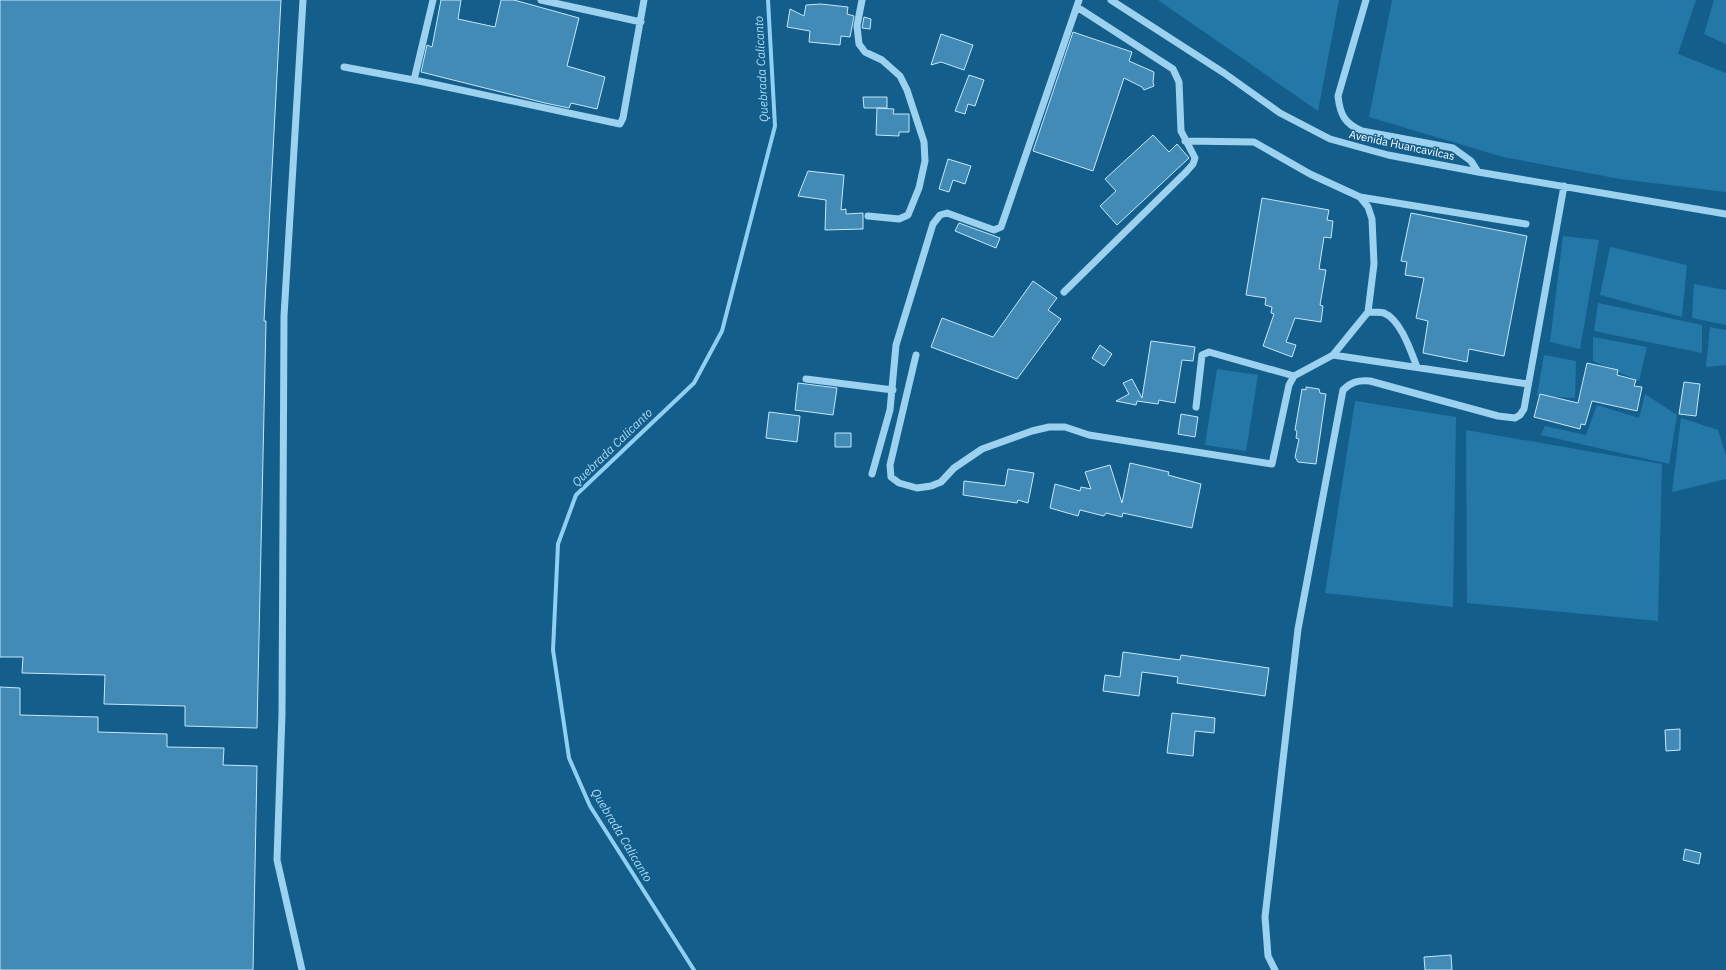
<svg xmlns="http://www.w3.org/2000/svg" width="1726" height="970" viewBox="0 0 1726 970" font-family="'IBM Plex Sans',sans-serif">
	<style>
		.green { fill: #2378a8 }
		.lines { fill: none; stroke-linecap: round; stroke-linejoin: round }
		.stream { stroke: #8ed0f3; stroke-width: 4 }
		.building { fill: #418bb6; stroke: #c3e7fb }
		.minor { stroke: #9cd1f0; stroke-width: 7 }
		.labels { text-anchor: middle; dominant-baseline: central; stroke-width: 3; stroke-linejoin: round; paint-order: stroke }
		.street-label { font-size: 11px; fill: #fff; stroke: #145e8b }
		.water-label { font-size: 12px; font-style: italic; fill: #a8dbf7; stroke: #145e8b }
	</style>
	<rect width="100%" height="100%" fill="#145e8b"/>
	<path class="green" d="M1158 0H1339L1318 111Z
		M1392 0H1696L1678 54 1726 73V192L1620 179 1503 157 1369 117Z
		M1714 0H1726V44L1704 34Z
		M1563 236 1599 240 1580 349 1550 342Z
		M1610 247 1687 265 1682 317 1600 295Z
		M1694 284 1726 290V325L1692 318Z
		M1598 303 1702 325V353L1594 331Z
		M1710 327 1726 330V365L1706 367Z
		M1593 337 1647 347 1639 381 1593 361Z
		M1544 355 1576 361 1575 398 1537 396Z
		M1217 369 1258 375 1246 451 1205 445Z
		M1645 394 1677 415 1669 464 1541 435 1545 426 1586 435 1597 405 1639 418Z
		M1355 401 1456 417 1453 607 1325 593Z
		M1681 418 1718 430 1726 456V479L1672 492Z
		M1466 430 1662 464 1658 621 1467 603Z"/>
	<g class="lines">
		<path class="stream" d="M694 970 590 806 569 758 553 650 558 544 576 495 694 383 722 331 775 126 768 0"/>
	</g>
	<path class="building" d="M0 0H281L264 321H266L257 728 185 726V706L104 704 105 675 22 673 23 657H0Z
		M441 0H461L458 19 495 27 501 0H514L579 18 567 66 605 77 597 109 571 103 569 108 545 103 421 72 427 45 432 47Z
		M821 4 848 7 847 14 854 16 850 37 841 36 840 45 809 42 810 31 787 27 790 9 804 16 806 5Z
		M864 17 871 19 870 29 862 28Z
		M1073 32 1132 52 1129 61 1154 72 1153 82 1154 86 1144 90 1142 87 1124 78 1093 171 1033 151Z
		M941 34 973 45 964 70 941 62 931 65Z
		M969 75 984 80 975 106 968 104 965 114 955 111Z
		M863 97H887V108H864Z
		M877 108 894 109 893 114H909V132H899V136L876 135Z
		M1153 135 1169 152 1177 144 1189 158 1117 225 1100 206 1116 191 1105 179Z
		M948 159 971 166 965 184 953 180 949 192 939 189Z
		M808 171 844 175 841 210 846 209V214L863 213V229L825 230 826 200 798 196Z
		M1262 198 1329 210 1327 220 1333 221 1331 238 1324 237 1319 269 1326 270 1320 305 1323 306 1321 322 1295 318 1286 342 1296 345 1292 357 1263 346 1274 314 1271 313 1272 307 1265 305 1266 298 1246 295Z
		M1411 213 1527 236 1504 356 1469 349 1467 362 1423 353 1428 321 1416 318 1424 278 1405 275 1407 262 1401 261Z
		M959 223 1000 238 996 248 955 231Z
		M1033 281 1057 298 1048 310 1061 319 1017 379 931 347 942 318 993 337Z
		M1151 341 1195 347 1193 361 1182 360 1175 403 1159 400 1158 404 1137 401 1136 405 1116 401 1129 394 1123 383 1132 379 1142 398Z
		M1100 345 1112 354 1104 366 1092 358Z
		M1587 363 1618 370 1617 375 1636 380 1634 386 1642 387 1637 411 1592 401 1585 425 1581 424 1580 429 1534 417 1540 394 1578 403Z
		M1684 382 1700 384 1696 416 1679 414Z
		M798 383 837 388 833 415 795 410Z
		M1306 387 1319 389 1320 393 1326 394 1316 464 1298 462 1295 457 1299 439 1296 438 1297 431 1295 430 1302 389 1306 390Z
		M769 412 800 416 797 442 766 438Z
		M1181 414 1198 417 1195 437 1178 434Z
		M835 433H851V447H835Z
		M1130 463 1169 472 1168 475 1201 484 1192 528 1123 513 1122 517 1106 513 1104 516 1080 510 1078 516 1050 508 1055 484 1080 491 1081 487 1091 489 1085 472 1110 465 1122 503Z
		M1008 469 1034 473 1028 503 1018 500 1017 503 963 495 964 481 1005 486Z
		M1123 652 1180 660 1181 655 1269 668 1265 696 1177 683 1178 677 1142 672 1139 696 1103 691 1105 675 1120 677Z
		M0 687 20 688V715L98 717V732L167 734V747L224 748 223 765 257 766 253 970H0Z
		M1172 713 1215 718 1214 733 1195 731 1193 756 1167 753Z
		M1680 729V750L1666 751 1665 730Z
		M1685 849 1701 853 1699 864 1683 860Z
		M1451 955 1452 970H1425L1424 957Z"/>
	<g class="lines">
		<path class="minor" d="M541 0 641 22
			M862 0 857 26 859 44 865 52 882 60 900 76 907 90 924 142 925 161 919 188 908 215 899 219 868 216
			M1111 0 1224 73 1280 113 1330 139 1388 155 1478 172 1726 214
			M1366 0 1338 96C1340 115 1345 124 1362 131L1453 148 1471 161 1478 172
			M344 67 419 81 620 124 623 118 644 0
			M414 80 433 0
			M1360 197 1526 224
			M1064 292 1186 172 1193 164 1195 158 1181 131 1179 82 1173 69 1077 7
			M1368 312C1373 312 1380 312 1384 313 1401 320 1411 352 1417 367
			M916 355 890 465 891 477 899 483 917 488 931 486 941 482 954 468 982 449 1032 431 1049 427H1065L1089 435 1272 464 1289 385 1294 376 1333 355 1368 312 1374 264 1372 219 1368 207 1360 197 1310 174 1254 142 1185 141
			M1333 355 1528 384
			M806 379 893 390
			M1196 407 1202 355 1209 352 1294 376
			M872 474 890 410 896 345 933 224 940 215 947 213 994 230 1001 227 1079 0
			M302 970 277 860 282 714 284 316 303 0
			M1275 970 1268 956 1265 917 1298 629 1343 390C1351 382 1358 380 1370 381L1498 416 1515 418 1520 415 1524 409 1564 186"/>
	</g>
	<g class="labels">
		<g class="street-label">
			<text transform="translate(1402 145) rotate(12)">Avenida Huancavilcas</text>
		</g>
		<g class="water-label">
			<text transform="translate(761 69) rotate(-93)">Quebrada Calicanto</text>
			<text transform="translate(612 447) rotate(-44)">Quebrada Calicanto</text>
			<text transform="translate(622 835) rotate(59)">Quebrada Calicanto</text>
		</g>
	</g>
</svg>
